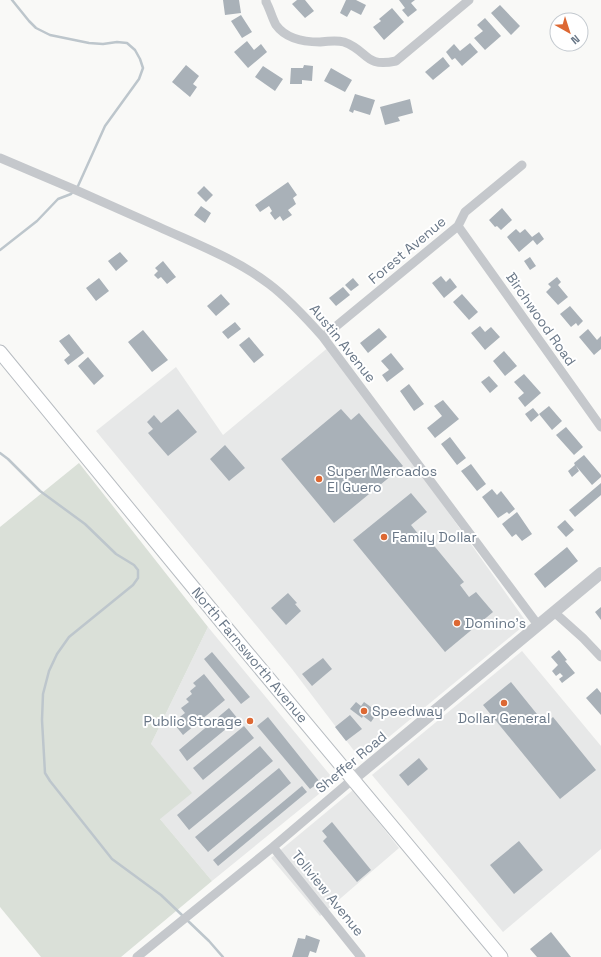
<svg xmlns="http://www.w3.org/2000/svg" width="601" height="957" viewBox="0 0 601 957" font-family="'Space Grotesk',sans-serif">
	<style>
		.built { fill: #e7e8e8 }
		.green { fill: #dae0d8 }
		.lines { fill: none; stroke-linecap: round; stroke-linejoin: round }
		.stream { stroke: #bdc6cc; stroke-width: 2.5 }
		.building { fill: #a9b1b8 }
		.secondary-casing { stroke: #b7bcc1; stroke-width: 15 }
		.minor { stroke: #c5c8cc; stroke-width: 9 }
		.tertiary { stroke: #c5c8cc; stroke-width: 12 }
		.secondary { stroke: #fff; stroke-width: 13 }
		.poi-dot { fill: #dd6833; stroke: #fff; stroke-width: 1.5 }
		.labels { text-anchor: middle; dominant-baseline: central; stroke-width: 4; stroke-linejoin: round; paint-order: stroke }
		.street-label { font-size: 14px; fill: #697787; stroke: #fff }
		.poi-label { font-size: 14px; fill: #697787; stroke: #fff; text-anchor: start }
	</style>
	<rect width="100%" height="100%" fill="#f9f9f7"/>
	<path class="built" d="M330 346 527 623 361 760 292 669 96 431 176 367 223 435Z
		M208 627 335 781 212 881 160 819 151 744Z
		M522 651 601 746V849L503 932 372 775Z
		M353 790 399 848 320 916 271 858Z"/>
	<path class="green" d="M79 463 208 627 151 744 192 793 160 819 212 881 121 957H41L0 907V527Z"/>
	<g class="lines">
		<path class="stream" d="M0 250 37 221 58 199 71 194 78 186 105 126 139 79 143 68 140 59 135 50 127 43 117 42 103 44 89 43 50 35 36 28 29 21 12 0
			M0 453 8 459 40 491 85 524 116 554 134 565 138 570V578L133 585 69 637 57 654 49 671 43 694 42 720 45 773 50 781 112 859 161 895 183 916
			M187 920 209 941 223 957"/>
	</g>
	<path class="building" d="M223 0H239L241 13 225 15Z
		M297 0H305L314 11 305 18 292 4Z
		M346 0H356L366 5 361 15 351 10 347 17 340 13Z
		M399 0H415L411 3 417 10 408 17 402 10 405 8Z
		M500 5 520 26 511 35 491 13Z
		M392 8 404 22 384 40 373 27 381 21 379 19Z
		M241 15 252 32 242 38 231 21Z
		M485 18 501 36 485 50 474 38 483 31 477 25Z
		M247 41 254 50 261 44 267 52 248 68 234 52Z
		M470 43 478 52 462 66 455 58 452 60 446 52 454 44 460 51Z
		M443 57 450 66 433 80 425 72Z
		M186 65 199 76 193 84 197 87 190 97 172 82Z
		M304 65 313 66 312 81 302 80V84H290L291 68H303Z
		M263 66 283 79 275 91 255 77Z
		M331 68 352 80 345 92 324 81Z
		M355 94 375 100 370 115 354 110 353 113 349 111Z
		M410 99 413 113 398 117 400 121 385 125 380 107Z
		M288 182 297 195 293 198 296 204 288 210 292 215 283 221 280 216 275 220 270 213 272 211 269 206 260 212 255 205Z
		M204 186 213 195 206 202 197 193Z
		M201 206 211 213 205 223 194 215Z
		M502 208 512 220 501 230 497 226 495 227 489 220Z
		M516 229 520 233 525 229 532 237 539 232 544 239 537 245 533 240 519 252 507 237Z
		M120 252 128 261 116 271 108 261Z
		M530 257 536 266 530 270 524 261Z
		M163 261 176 277 167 284 161 277 158 279 154 275 158 271 155 268Z
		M441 276 446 282 450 278 457 287 444 298 432 283Z
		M557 277 561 282 558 285 568 297 558 305 546 292 551 287 548 284Z
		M99 278 109 291 96 301 86 288Z
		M353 278 359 285 351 291 345 285Z
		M343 287 350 295 336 306 329 298Z
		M221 294 230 304 216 316 207 306Z
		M462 294 478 312 469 320 453 302Z
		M570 306 583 321 578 326 576 323 571 327 560 314Z
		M235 322 241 329 228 339 222 332Z
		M480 326 485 332 491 327 500 337 485 350 471 333Z
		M379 328 387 337 368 353 360 343Z
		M588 329 597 340 601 336V349L594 355 579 337Z
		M143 330 168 360 152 372 128 342Z
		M69 334 84 353 68 365 64 360 70 355 59 341Z
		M249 337 264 355 254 363 239 345Z
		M504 351 517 366 505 376 493 361Z
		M391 353 404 369 387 382 382 375 389 370 381 361Z
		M88 357 104 376 94 385 78 366Z
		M524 374 541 393 525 407 518 398 524 393 514 382Z
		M489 376 498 386 490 393 481 382Z
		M409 384 424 404 414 411 400 391Z
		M443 400 459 419 435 438 427 428 442 416 434 406Z
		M549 406 562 421 552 430 539 414Z
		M533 408 539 415 531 422 525 414Z
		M178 409 197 432 168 456 148 433 153 429 147 422 154 415 161 423Z
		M341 409 351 420 359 413 403 466 334 523 281 459Z
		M566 427 583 447 574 455 556 435Z
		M450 437 466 458 457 465 441 444Z
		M225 445 245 468 229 481 210 459Z
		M584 455 601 475V477L592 485 576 466 579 471 572 477 568 471 575 465 574 463Z
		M471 464 486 484 477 491 461 471Z
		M601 483V495L575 517 569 510Z
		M492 489 497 495 501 491 515 509 509 514 507 512 498 518 482 497Z
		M411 493 427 512 411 525 427 545 431 542 464 582 460 585 469 597 476 592 493 612 445 652 353 540Z
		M517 512 532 534 522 541 516 534 512 537 502 524Z
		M565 520 574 530 566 537 557 527Z
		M567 547 578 561 545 588 534 574Z
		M288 593 297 603 295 604 301 611 286 625 271 608Z
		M601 607V620L595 612Z
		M559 650 567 660 565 661 575 673 562 683 559 679 563 676 560 673 556 676 552 671 558 665 551 657Z
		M212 652 250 697 241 704 204 659Z
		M323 658 332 669 312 686 302 674Z
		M204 674 225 700 183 735 175 725 178 723 176 720 185 713 181 708 189 702 186 699 192 694 190 691 196 686 193 683Z
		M511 682 545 724 553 717 596 770 560 799 483 705Z
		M597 688 601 693V715L586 698Z
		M356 702 361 706 364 702 378 712 371 722 363 716 362 718 350 709Z
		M229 708 238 719 187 761 179 750Z
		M350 715 362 729 346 741 335 727Z
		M268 717 320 782 310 789 257 726Z
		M244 726 254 738 203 780 193 768Z
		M260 746 273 761 189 830 177 815Z
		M419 758 428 769 408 786 399 775Z
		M279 768 291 783 208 852 195 837Z
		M302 786 307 792 218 866 213 860Z
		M332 822 371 870 357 882 323 841 327 837 322 831Z
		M519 841 543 870 514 894 490 865Z
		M551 932 571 957H537L530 949Z
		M306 935 320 940 316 953 310 951 308 957H292L298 938 305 939Z"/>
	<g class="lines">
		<g class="secondary-casing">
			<path id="secondary" d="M0 352 224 625 501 957"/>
		</g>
		<path class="minor" d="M266 0V2C270 9 272 18 276 25 286 39 304 42 320 42 328 41 337 40 344 42 369 51 364 68 396 61L469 0
			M0 158C53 180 106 203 159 227 196 244 236 259 269 284 289 299 307 319 323 337L538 625
			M458 226 601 427
			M323 337 458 226 465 212 522 165
			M554 612 583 638 601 657
			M273 847 361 957
			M137 957 273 847 353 779"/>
		<path class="tertiary" d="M353 779 601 573"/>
		<use href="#secondary" class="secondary"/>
	</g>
	<g class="poi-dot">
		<circle cx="319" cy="479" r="4"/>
		<circle cx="384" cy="537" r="4"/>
		<circle cx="457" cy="623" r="4"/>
		<circle cx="504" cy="703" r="4"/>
		<circle cx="364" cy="711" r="4"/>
		<circle cx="250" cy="721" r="4"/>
	</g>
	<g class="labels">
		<g class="street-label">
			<text transform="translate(407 250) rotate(-40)">Forest Avenue</text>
			<text transform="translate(541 319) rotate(55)">Birchwood Road</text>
			<text transform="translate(343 343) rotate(51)">Austin Avenue</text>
			<text transform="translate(250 655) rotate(50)">North Farnsworth Avenue</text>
			<text transform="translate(351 762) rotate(-40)">Sheffer Road</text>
			<text transform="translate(328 893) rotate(51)">Tollview Avenue</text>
		</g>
		<g class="poi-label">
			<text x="327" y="471">Super Mercados<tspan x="327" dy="16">El Guero</tspan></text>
			<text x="392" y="537">Family Dollar</text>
			<text x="465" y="623">Domino's</text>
			<text x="372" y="711">Speedway</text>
			<text x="504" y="718" text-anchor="middle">Dollar General</text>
			<text x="242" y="721" text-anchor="end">Public Storage</text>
		</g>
	</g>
	<g transform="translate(569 32) rotate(141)"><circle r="19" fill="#ffffff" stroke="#c3c9cf"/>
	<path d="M0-3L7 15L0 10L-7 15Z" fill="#dd6833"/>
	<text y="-6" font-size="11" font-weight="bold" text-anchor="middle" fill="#697787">N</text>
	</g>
</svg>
